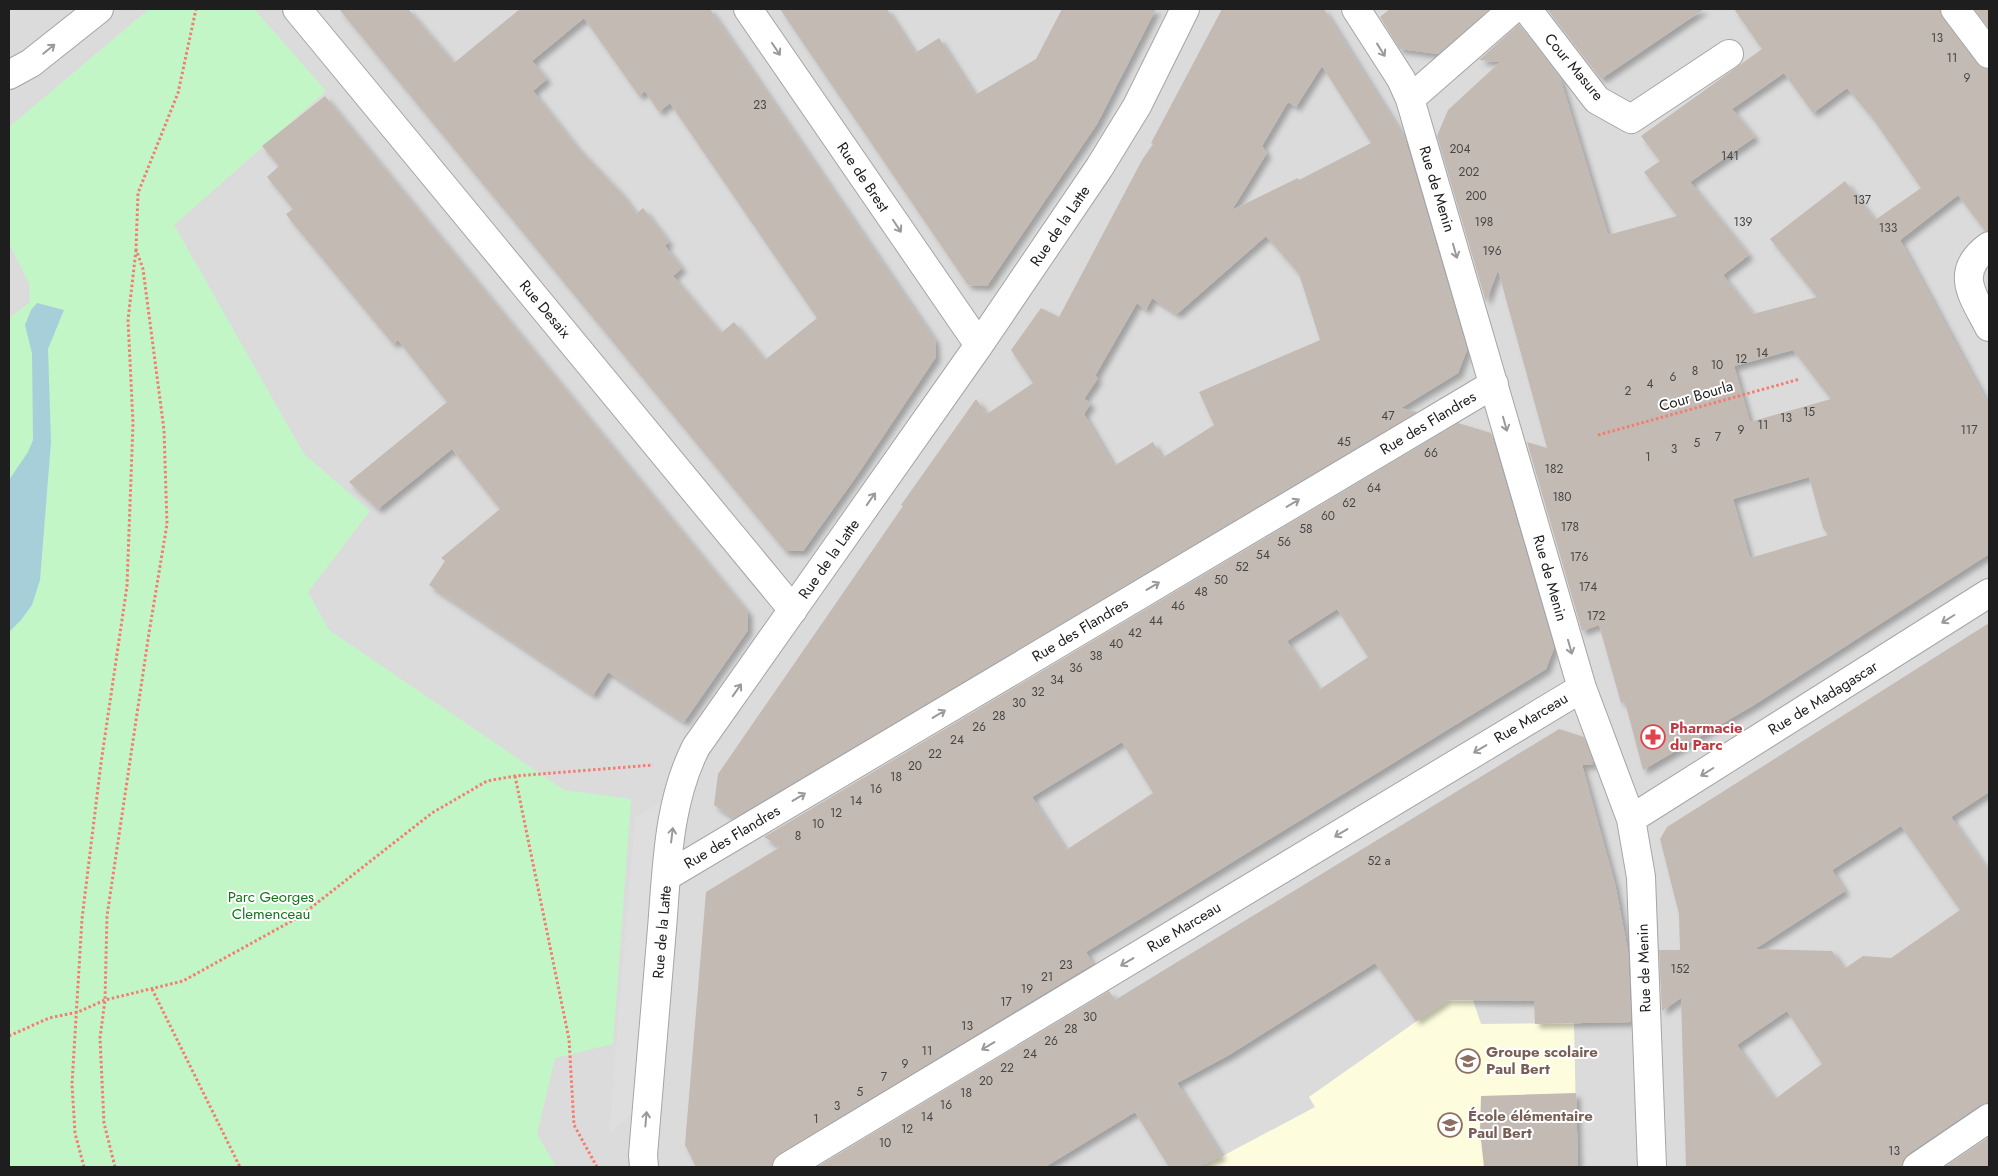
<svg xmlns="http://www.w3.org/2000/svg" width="1998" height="1176" viewBox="0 0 1998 1176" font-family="Jost,sans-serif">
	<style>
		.residential { fill: #dcdbdb }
		.education { fill: #fdfdde }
		.park { fill: #c3f6c6 }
		.parking { fill: #dedede }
		.water { fill: #a6cfda }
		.building { fill: #c3bab4; fill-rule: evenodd; filter: url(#shadow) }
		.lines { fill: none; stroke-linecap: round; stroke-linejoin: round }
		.minor-casing { stroke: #a5a5a5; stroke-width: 30 }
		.path { stroke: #f37d71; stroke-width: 3; stroke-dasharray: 2.5 2.5; stroke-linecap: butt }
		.minor { stroke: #fff; stroke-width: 28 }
		.oneway { stroke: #9a9a9a }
		.labels { text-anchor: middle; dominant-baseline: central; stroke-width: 4; stroke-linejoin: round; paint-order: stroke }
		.number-label { font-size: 12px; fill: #474544 }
		.street-label { font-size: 15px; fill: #1e1e1e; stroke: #fff }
		.health-label { font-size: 15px; font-weight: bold; fill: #be3a42; stroke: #fff; text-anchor: start }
		.park-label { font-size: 15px; fill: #117618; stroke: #fff }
		.education-label { font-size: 15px; font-weight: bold; fill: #785e54; stroke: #fff; text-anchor: start }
	</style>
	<defs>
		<filter id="shadow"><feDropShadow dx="4.5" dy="4.5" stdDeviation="2.5" flood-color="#0004"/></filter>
	</defs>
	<rect width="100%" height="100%" fill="#eeebe4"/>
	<path class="residential" d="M9 9H1989V1167H9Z"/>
	<path class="education" d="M1468 985 1481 1024 1574 1023 1577 1167H1202L1315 1107 1309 1097Z"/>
	<path class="park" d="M149 9H254L326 91 174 225 304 454 370 511 308 592 329 630 564 790 631 799 613 1044 555 1058 537 1134 556 1167H9V318L30 302 29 283 9 243V127Z"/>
	<path class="parking" d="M667 799 637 1110 609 1133 635 817Z"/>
	<path class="water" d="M37 303 64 310 48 349 51 442 40 580 32 605 21 620 9 632V480L28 452 33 440 32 353 25 325 31 310Z"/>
	<path class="building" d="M339 9H408L454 63 520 9H710L935 340 936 357 858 474 803 551H785ZM584 18 639 96 645 91 659 112 670 103 817 318 765 360 734 322 721 333 673 276 682 268 665 246 669 242 643 208 636 214 622 194 577 147 533 91 547 79 532 61Z
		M780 9H887L915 53 939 38 975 95 1036 59 1062 9H1156L1097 124 987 286 968 285Z
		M1222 9H1324L1405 139 1467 350 1458 373 1401 408 1417 412 734 818 714 805 718 774 903 506 901 505 976 399 987 414 1033 383 1011 350 1041 308 1059 317 1142 160 1153 144 1151 143ZM1322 66 1371 143 1299 180 1298 178 1232 210 1267 153 1262 146 1288 102 1296 107ZM1266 236 1299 274 1320 340 1199 392 1214 425 1162 458 1153 442 1114 466 1084 414 1091 403 1084 399 1098 378 1095 376 1137 303 1146 310 1152 298 1177 314Z
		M1390 9H1490L1438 54 1400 49 1380 17Z
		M1547 9H1704L1601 79Z
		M1734 9H1940L1943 18 1977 63 1982 68 1989 69V231H1985L1958 195 1900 240 1989 406V554L1754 705 1643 770 1625 702 1621 703 1599 625 1582 631 1527 442 1547 448 1498 270 1486 302 1437 136 1448 110 1500 62 1479 60 1519 24 1560 78 1608 235 1677 216 1644 172 1660 161 1641 136 1762 49ZM1784 73 1813 113 1847 88 1873 119 1921 188 1875 220 1845 181 1770 239 1817 297 1753 314 1723 275 1749 255 1690 182 1755 137 1732 109ZM1793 350 1831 399 1750 422 1734 366ZM1809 477 1823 528 1828 535 1750 558 1733 499Z
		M1974 9H1989V28Z
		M325 96 748 612V630L684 722 608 672 593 695 429 585 445 561 441 558 500 509 452 449 378 509 349 482 447 402 398 340 393 344 292 222 286 214 293 209 267 177 279 166 262 146Z
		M1458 423 1491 433 1554 648 1546 669 1086 952 1093 964 779 1154 774 1159 771 1167H696L685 1145 706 892 780 847 764 837ZM1337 609 1368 657 1319 690 1287 641ZM1122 742 1153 793 1066 850 1032 797Z
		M1989 623V792L1951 817 1989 872V1103L1980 1105 1908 1154 1903 1160 1902 1167H1686L1681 998 1662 1011 1659 950H1680L1679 914 1660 839 1667 827ZM1901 826 1960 910 1891 958 1863 956 1844 969 1832 951 1755 949 1845 891 1832 870ZM1787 1011 1822 1064 1775 1099 1737 1045Z
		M1559 729 1584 737 1592 759 1593 765H1582L1615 884 1628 951 1631 1022 1535 1024 1534 1001 1447 1000 1416 1021 1375 963 1229 1055 1177 1083 1222 1156 1200 1167H1169L1135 1112 1045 1167H817L1109 991 1115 1000Z
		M1576 1093 1578 1167H1484L1480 1131 1481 1096Z
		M1989 1137V1167H1944Z"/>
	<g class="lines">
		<g class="minor-casing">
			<path id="minor" d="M297 9 793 610
				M748 9 979 345
				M1356 9 1401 79 1410 99 1582 688 1631 819 1641 877 1652 1167
				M1527 9 1597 100 1631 119 1729 54
				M1955 9 1989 54
				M9 75 31 63 99 9
				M1410 99 1513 9
				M1989 246C1953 272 1973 296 1989 327
				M1631 819 1989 593
				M667 876 1494 384
				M644 1167 643 1155C649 1084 655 1012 661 940 667 875 666 806 696 747L979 345 1099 168 1137 106 1185 9
				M787 1167 1582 688
				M1917 1167 1989 1118"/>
		</g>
		<path class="path" d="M1598 435 1800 379
			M515 776 569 1039 574 1125 597 1167
			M152 989 240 1167
			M9 1036 49 1018 78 1012 105 1000 183 981 299 917 432 813 487 781 515 776 653 765
			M84 1167 75 1133 72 1084 82 919 101 763 127 586 133 423 128 320 136 250
			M115 1167 104 1123 100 1038 105 1000 107 916 149 633 167 524 164 430 143 269 136 249 138 193 178 93 196 9"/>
		<use href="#minor" class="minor"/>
	</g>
	<defs><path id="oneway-shaft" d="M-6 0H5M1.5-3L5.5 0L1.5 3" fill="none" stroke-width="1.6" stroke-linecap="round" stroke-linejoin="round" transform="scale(1.25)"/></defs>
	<g class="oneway">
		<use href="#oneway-shaft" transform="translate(49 49) rotate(-39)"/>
		<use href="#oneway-shaft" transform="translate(776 49) rotate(56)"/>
		<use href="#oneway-shaft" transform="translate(1381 50) rotate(58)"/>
		<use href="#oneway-shaft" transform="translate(897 226) rotate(56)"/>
		<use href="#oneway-shaft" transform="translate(1455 251) rotate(74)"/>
		<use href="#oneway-shaft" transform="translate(1505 424) rotate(74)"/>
		<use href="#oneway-shaft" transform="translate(871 499) rotate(-55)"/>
		<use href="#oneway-shaft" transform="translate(1293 503) rotate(-31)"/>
		<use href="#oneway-shaft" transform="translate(1153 586) rotate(-31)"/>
		<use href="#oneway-shaft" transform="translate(1948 619) rotate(148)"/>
		<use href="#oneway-shaft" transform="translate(1570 647) rotate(74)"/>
		<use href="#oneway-shaft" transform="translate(737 690) rotate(-55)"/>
		<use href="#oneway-shaft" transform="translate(939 714) rotate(-31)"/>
		<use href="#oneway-shaft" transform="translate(1480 749) rotate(149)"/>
		<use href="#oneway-shaft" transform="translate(1707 772) rotate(148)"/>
		<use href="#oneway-shaft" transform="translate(799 797) rotate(-31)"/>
		<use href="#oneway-shaft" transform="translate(1341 833) rotate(149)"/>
		<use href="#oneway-shaft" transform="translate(672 835) rotate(-83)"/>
		<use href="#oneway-shaft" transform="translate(1127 962) rotate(149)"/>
		<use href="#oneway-shaft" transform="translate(988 1046) rotate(149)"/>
		<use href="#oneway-shaft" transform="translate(646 1119) rotate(-85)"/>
	</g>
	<defs>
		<g id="pharmacy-ring" transform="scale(1.25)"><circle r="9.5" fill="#fff" stroke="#e0444e" stroke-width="1.5"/><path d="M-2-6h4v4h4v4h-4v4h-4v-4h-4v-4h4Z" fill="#e0444e"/></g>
		<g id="school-ring" transform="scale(1.25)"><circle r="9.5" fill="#fff" stroke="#8d6e63" stroke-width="1.5"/><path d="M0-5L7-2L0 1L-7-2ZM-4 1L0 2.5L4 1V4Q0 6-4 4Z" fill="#8d6e63"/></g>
	</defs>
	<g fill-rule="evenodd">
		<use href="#pharmacy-ring" x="1653" y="737"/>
		<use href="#school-ring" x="1468" y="1061"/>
		<use href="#school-ring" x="1450" y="1125"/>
	</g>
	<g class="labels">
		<g class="number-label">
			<text x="1937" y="38">13</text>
			<text x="1952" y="58">11</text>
			<text x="1967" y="78">9</text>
			<text x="760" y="105">23</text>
			<text x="1460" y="149">204</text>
			<text x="1730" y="156">141</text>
			<text x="1469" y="172">202</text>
			<text x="1476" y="196">200</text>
			<text x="1862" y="200">137</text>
			<text x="1484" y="222">198</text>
			<text x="1743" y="222">139</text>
			<text x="1888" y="228">133</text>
			<text x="1492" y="251">196</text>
			<text x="1762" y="353">14</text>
			<text x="1741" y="359">12</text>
			<text x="1717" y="365">10</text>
			<text x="1695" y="371">8</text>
			<text x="1673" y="377">6</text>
			<text x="1650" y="384">4</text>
			<text x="1628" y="391">2</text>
			<text x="1809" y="412">15</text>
			<text x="1388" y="416">47</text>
			<text x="1786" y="418">13</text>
			<text x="1763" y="425">11</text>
			<text x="1741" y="430">9</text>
			<text x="1969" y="430">117</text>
			<text x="1718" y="437">7</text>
			<text x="1344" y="442">45</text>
			<text x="1697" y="443">5</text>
			<text x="1674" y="449">3</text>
			<text x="1431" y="453">66</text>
			<text x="1648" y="457">1</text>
			<text x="1554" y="469">182</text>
			<text x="1374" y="488">64</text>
			<text x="1562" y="497">180</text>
			<text x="1349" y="503">62</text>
			<text x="1328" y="516">60</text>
			<text x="1570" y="527">178</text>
			<text x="1306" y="529">58</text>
			<text x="1284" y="542">56</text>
			<text x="1263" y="555">54</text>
			<text x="1579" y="557">176</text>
			<text x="1242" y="567">52</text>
			<text x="1221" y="580">50</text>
			<text x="1588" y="587">174</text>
			<text x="1201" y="592">48</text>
			<text x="1178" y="606">46</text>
			<text x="1596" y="616">172</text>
			<text x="1156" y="621">44</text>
			<text x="1135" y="633">42</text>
			<text x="1116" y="644">40</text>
			<text x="1096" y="656">38</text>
			<text x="1076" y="668">36</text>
			<text x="1057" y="680">34</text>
			<text x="1038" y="692">32</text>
			<text x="1019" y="703">30</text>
			<text x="999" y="716">28</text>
			<text x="979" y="727">26</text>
			<text x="957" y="740">24</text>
			<text x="935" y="754">22</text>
			<text x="915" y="766">20</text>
			<text x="896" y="777">18</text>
			<text x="876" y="789">16</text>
			<text x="856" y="801">14</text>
			<text x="836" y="813">12</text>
			<text x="818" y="824">10</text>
			<text x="798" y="836">8</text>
			<text x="1379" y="861">52 a</text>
			<text x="1066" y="965">23</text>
			<text x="1680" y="969">152</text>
			<text x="1047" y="977">21</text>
			<text x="1027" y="989">19</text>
			<text x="1006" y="1002">17</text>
			<text x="1090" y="1017">30</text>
			<text x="967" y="1026">13</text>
			<text x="1071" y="1029">28</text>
			<text x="1051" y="1041">26</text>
			<text x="927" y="1051">11</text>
			<text x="1030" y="1054">24</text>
			<text x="905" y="1064">9</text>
			<text x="1007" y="1068">22</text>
			<text x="884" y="1077">7</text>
			<text x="986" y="1081">20</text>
			<text x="860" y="1092">5</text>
			<text x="966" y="1093">18</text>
			<text x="946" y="1105">16</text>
			<text x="837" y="1106">3</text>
			<text x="927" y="1117">14</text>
			<text x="816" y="1119">1</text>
			<text x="907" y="1129">12</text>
			<text x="885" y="1143">10</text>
			<text x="1894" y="1151">13</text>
		</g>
		<g class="street-label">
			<text transform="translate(1574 67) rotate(50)">Cour Masure</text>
			<text transform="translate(863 177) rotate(56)">Rue de Brest</text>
			<text transform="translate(1437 189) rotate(73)">Rue de Menin</text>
			<text transform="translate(1060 226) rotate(-56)">Rue de la Latte</text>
			<text transform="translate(545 309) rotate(50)">Rue Desaix</text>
			<text transform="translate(1696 396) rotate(-16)">Cour Bourla</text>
			<text transform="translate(1428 423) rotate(-31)">Rue des Flandres</text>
			<text transform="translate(829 559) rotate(-55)">Rue de la Latte</text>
			<text transform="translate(1550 578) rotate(74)">Rue de Menin</text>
			<text transform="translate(1080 630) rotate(-31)">Rue des Flandres</text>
			<text transform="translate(1823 698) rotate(-32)">Rue de Madagascar</text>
			<text transform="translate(1531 718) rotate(-31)">Rue Marceau</text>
			<text transform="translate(732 837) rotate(-31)">Rue des Flandres</text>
			<text transform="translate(1184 927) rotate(-31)">Rue Marceau</text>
			<text transform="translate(662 932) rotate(-85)">Rue de la Latte</text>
			<text transform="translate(1644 968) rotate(-92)">Rue de Menin</text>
		</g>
		<g class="health-label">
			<text x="1670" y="728">Pharmacie<tspan x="1670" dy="17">du Parc</tspan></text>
		</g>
		<g class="park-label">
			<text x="271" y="897">Parc Georges<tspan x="271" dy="17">Clemenceau</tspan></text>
		</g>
		<g class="education-label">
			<text x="1486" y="1052">Groupe scolaire<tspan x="1486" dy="17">Paul Bert</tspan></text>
			<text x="1468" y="1116">École élémentaire<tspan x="1468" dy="17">Paul Bert</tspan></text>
		</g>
	</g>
	<rect width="1998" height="1176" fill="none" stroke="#1e1e1e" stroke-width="20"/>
</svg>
